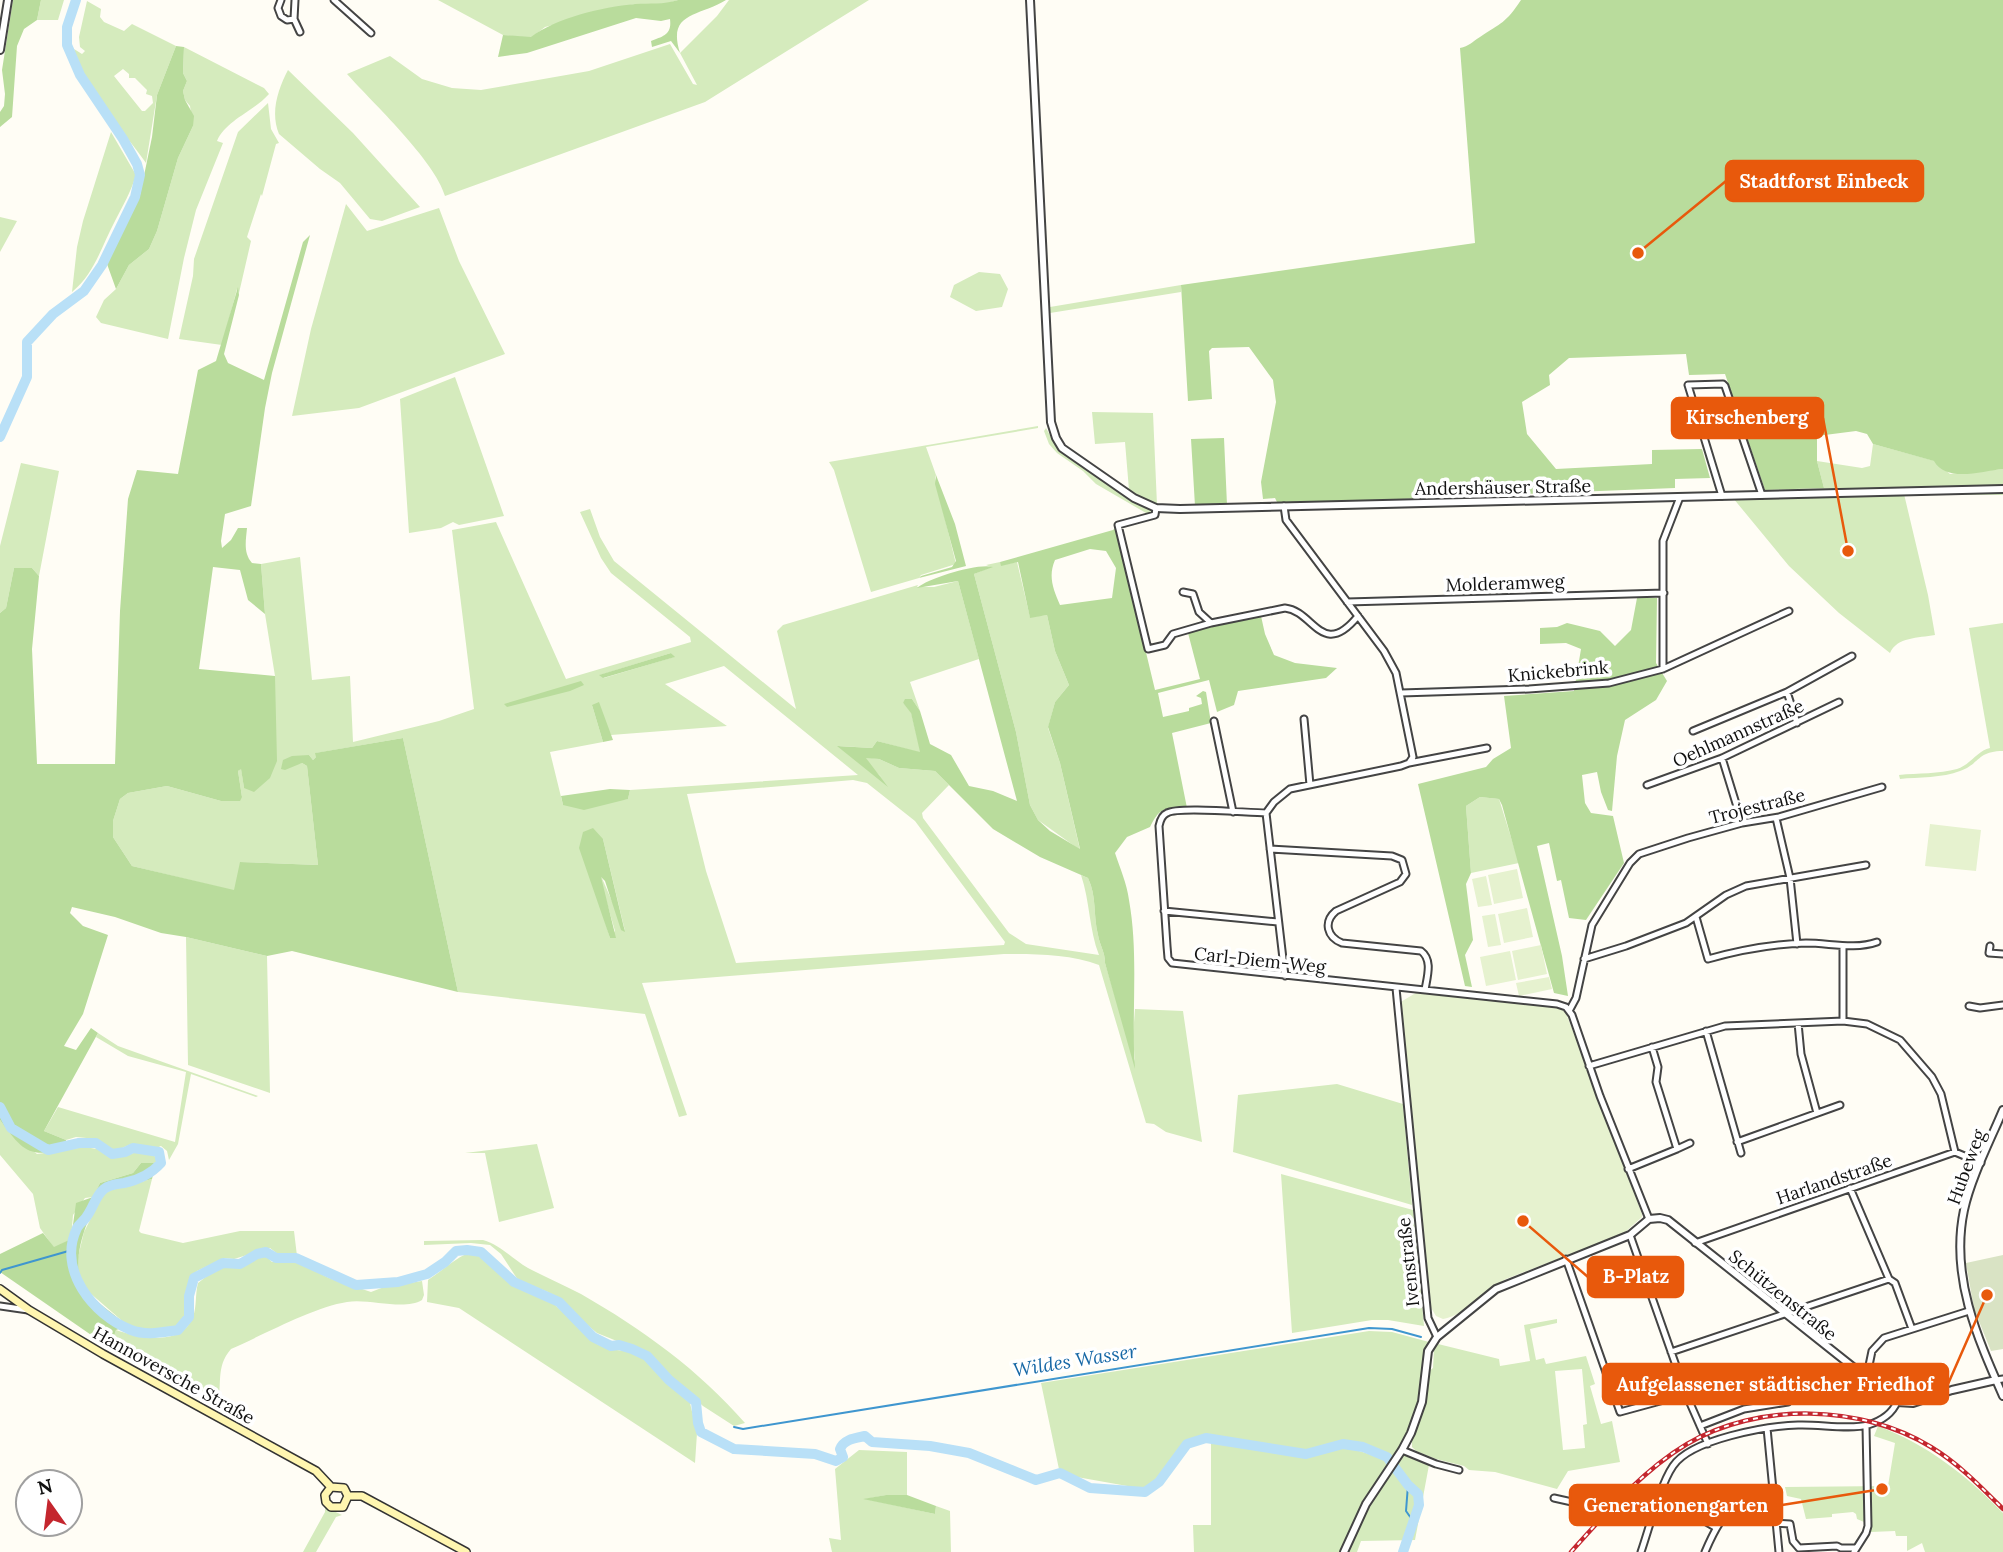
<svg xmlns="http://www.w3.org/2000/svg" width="2003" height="1552" viewBox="0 0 2003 1552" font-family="Lora,serif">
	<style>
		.green { fill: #d5ebbd; fill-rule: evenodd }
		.forest { fill: #b9dc9c; fill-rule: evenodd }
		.cemetery { fill: #d9e3c4 }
		.pitch { fill: #e6f2cf }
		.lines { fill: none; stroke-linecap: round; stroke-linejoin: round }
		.stream { stroke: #3f96cf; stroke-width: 2 }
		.river { stroke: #b9e0f7; stroke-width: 10 }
		.minor-casing { stroke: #444; stroke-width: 9 }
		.tertiary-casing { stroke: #444; stroke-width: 10 }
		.secondary-casing { stroke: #333; stroke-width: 10 }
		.minor { stroke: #fff; stroke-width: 5 }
		.tertiary { stroke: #fff; stroke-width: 6 }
		.secondary { stroke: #fff6b0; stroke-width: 7 }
		.rail-casing { stroke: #c4262e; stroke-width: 4.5 }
		.rail { stroke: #fff; stroke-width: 2; stroke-dasharray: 5; stroke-linecap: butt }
		.labels { text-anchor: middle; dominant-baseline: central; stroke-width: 7; stroke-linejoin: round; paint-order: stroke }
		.street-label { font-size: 18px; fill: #111; stroke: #fff }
		.water-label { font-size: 19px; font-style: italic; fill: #1768a6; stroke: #fff }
		.leader { fill: none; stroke: #e8590c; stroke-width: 2.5 }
		.callout-dot { fill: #e8590c; stroke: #fff; stroke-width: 2.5 }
		.callout { fill: #e8590c; stroke: #e8590c; stroke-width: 2.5 }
		.callout-label { font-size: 19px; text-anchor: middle; font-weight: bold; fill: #fff }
	</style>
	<rect width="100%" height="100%" fill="#fffdf5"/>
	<path class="green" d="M41 0H64L58 20H37Z
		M438 0H678L666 4H634L545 27 531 38 503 35Z
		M729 0H869L705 102 445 196C435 161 373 103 347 74L390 56 422 79 452 88 481 90 589 71 670 44 693 84 697 85 680 53 717 16Z
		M87 1 101 9 100 17 104 22 124 31 132 24 176 46 157 95 146 163C127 136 79 80 74 49L82 54 85 51 80 47 79 37ZM123 69 129 74V78H135L147 90 146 94 152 96 153 103 145 111H142L114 76Z
		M184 47 264 88 269 94C253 112 226 120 217 141L223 143 196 210 184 258 168 339 101 323 96 317 104 300 116 289 129 265 149 249 157 231 178 158 193 126 190 106 185 100 183 91 187 81 183 73Z
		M288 70 353 133 420 207 382 221 370 219 340 183 320 169 279 134C270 113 278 89 288 70Z
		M268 103 271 129 279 143 276 144 262 196 261 194 247 237 251 241 239 293 237 289 222 345 179 339 193 276 194 259 238 132Z
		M111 132 136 175C131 192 123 205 115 221 101 247 95 273 72 292L77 247 83 221Z
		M346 204 367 231 439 208 459 261 505 354 359 408 292 416 311 329Z
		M0 217 17 221 0 252Z
		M979 272 1000 274 1008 289 1002 307 976 311 950 297 954 285Z
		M1181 285V292L1050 313V307Z
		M455 377 504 516 459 525 453 522 441 528 409 533 400 399Z
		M1092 412 1153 413 1157 505 1129 490 1125 442 1095 444Z
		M1038 426V428L926 447 936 475 935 478 956 564 921 575 919 578 871 592 834 470 829 462Z
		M1046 428 1056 446 1076 462 1131 500 1153 511 1152 513H1146L1096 484 1083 471 1057 453 1049 444 1044 431Z
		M1873 444 1935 461 1950 474 2003 469V495L1904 494 1928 595 1935 635C1918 638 1897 637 1890 653L1839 613 1789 566 1733 498 1765 497V490L1824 488 1817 461 1862 468 1870 466Z
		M21 463 59 471 39 576 32 568H14L6 608 0 613V546Z
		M590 509 600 537 614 561 796 709 777 631 783 625 918 585 917 587H934L958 581 979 659 910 682 920 711 912 699 903 703 911 712 921 753 877 741 872 748 839 746 882 777 872 769 865 757 879 759 899 768 935 771 949 785 922 813 923 818 1009 933 1026 944 1099 955C1089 930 1090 901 1081 875L1088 878C1097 897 1093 915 1098 935 1100 946 1105 952 1105 963L1135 1062 1133 1036 1135 1009 1183 1011 1202 1142 1166 1132 1154 1124 1146 1123 1099 965C1070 954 1035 954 1004 954L642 983 687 1115 679 1117 645 1014 458 992 403 738 316 753V757L313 760 309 755 292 765 302 763 307 766 318 865 241 862 235 891 132 866 113 837V821L120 799 128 793 167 786 221 801 242 797 238 771 241 768 244 788 275 676 265 614 261 564 300 557 312 680 350 676 353 742 439 721 474 709 452 530 496 522 566 679 691 642 690 637 611 573 601 558 580 512ZM671 653 674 657 604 678 600 675ZM724 666 858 775 630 790 628 799 563 805 550 752 603 742 592 705 611 735 727 726 665 684ZM853 780 867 783 915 821 1005 942 1004 945 736 963 706 871 687 794ZM603 839 625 931 601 876 600 879 615 931 610 938 595 889Z
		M1000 562 1002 565 1017 562 1030 617 1047 615 1055 651 1069 685 1055 702 1048 728 1060 763 1080 850 1038 820 1030 805 1016 732 974 574 991 567 986 565Z
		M2003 623V751C1977 751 1980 764 1960 771 1943 778 1918 777 1900 779L1899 775C1918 773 1939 774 1957 769 1970 765 1977 751 1990 748L1969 628Z
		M1480 797 1499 799 1519 863 1471 873 1466 806Z
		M186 937 267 956 270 1093 188 1065Z
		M98 1033 118 1046 258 1096 256 1097 191 1074 178 1144 169 1160 167 1151 161 1146 154 1149 131 1144 120 1149H110L97 1139 76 1137 66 1140 44 1131 58 1107 175 1142 186 1072 128 1056 96 1037Z
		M1337 1084 1403 1104 1412 1205 1233 1152 1238 1095Z
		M0 1120 10 1133 37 1154C56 1152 78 1145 97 1149 105 1151 109 1156 118 1157 133 1157 141 1143 158 1159L156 1163H141L133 1173 100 1183 93 1197 85 1198 73 1215 71 1239 54 1248 40 1228 33 1194 0 1155Z
		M537 1144 554 1208 499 1222 485 1153H465Z
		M1281 1174 1413 1210 1424 1326 1388 1320H1372L1292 1333Z
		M152 1179 139 1231 141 1233 183 1243 240 1231H294L297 1256 279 1255 270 1248 234 1259 224 1258 197 1271 192 1276 186 1295 185 1315 177 1326 154 1331 128 1326 82 1286 77 1270 78 1257 84 1232 100 1200 107 1191Z
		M483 1240C501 1245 512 1259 528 1268 545 1277 564 1285 581 1294 642 1329 699 1370 745 1423L734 1426 703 1406 644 1352 597 1333 548 1292 518 1280 501 1254 490 1245 471 1243 424 1245V1241Z
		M468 1253 480 1254 511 1284 553 1303 597 1344 608 1349 634 1352 652 1363 671 1387 690 1403 697 1433 695 1463 459 1308 427 1302 428 1280C442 1271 453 1260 468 1253Z
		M266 1256 272 1262 295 1261 329 1278 371 1292 384 1287 422 1281 424 1295 422 1300C404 1311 368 1298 347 1302 314 1307 263 1335 231 1349 215 1367 223 1385 217 1406L110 1348 116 1330C140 1338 181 1347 193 1317 197 1306 195 1294 198 1283L212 1272 225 1267 235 1268 253 1259Z
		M1557 1319V1323L1530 1329 1536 1360 1544 1358 1546 1364 1586 1356 1595 1384 1590 1386 1601 1424 1612 1421 1620 1462 1568 1471 1557 1489 1495 1472 1469 1470 1464 1466 1436 1459 1416 1451 1412 1447V1437L1429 1371 1433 1368 1434 1350 1438 1344 1499 1359 1500 1366 1530 1361 1524 1325ZM1582 1369 1587 1424 1583 1425 1585 1448 1563 1450 1555 1371Z
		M1369 1331 1392 1332 1429 1342 1414 1418 1398 1453 1429 1465 1415 1540 1361 1541 1357 1552H1194L1193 1525H1211V1442L1306 1456 1343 1446 1385 1459 1389 1463 1392 1460 1388 1456 1343 1441 1306 1451 1205 1436 1185 1443 1158 1481 1144 1489 1060 1474 1041 1383Z
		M1878 1426C1928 1445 1966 1475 2003 1513V1552H1925L1922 1543 1907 1551V1536H1896L1895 1531 1871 1532V1520L1864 1522 1857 1519 1856 1514 1853 1512 1832 1514V1517L1806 1519 1801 1499 1787 1496 1785 1487 1888 1486 1895 1443 1874 1436Z
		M859 1450 907 1452V1495H886L866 1499 935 1514 936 1506 950 1511 951 1552H832L829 1538 841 1540 835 1469Z
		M325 1507 342 1515 336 1517 316 1552H303L325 1512Z"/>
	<path class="forest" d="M13 0H41L37 20 24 29 17 46 12 117 0 127V112L4 106 5 94 2 70Z
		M678 0H726C698 17 667 12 680 53L671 41 652 47 651 41C663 36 672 35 670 19L661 21 636 18 527 53 498 57 503 35 531 37C556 18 602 7 635 4 650 3 663 5 678 0Z
		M1521 0H2003V469C1982 471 1946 483 1934 461L1873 444 1867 434 1856 431 1817 436V461L1824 488 1765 490 1725 374 1689 375 1686 354 1569 358 1549 375 1550 385 1522 402 1527 434 1556 469 1652 464V450L1702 449 1710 478 1675 479V488L1278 504 1275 498 1263 499 1261 482 1276 402 1273 380 1249 347 1212 348 1209 351 1212 399 1188 401 1181 285 1475 243 1460 48C1469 46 1472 42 1480 37 1501 23 1506 23 1521 0Z
		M176 46 184 47 183 73 187 81 183 91 185 100 194 116 193 126 178 158 157 231 149 249 129 265 116 289 107 264 140 195 152 137 157 95Z
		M310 235 272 373 265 408 251 506 225 514 221 541 222 548 231 540 238 528H247C246 540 243 553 252 563L261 564 265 614 248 600 240 570 213 567 199 669 275 676 277 761 270 778 254 792 244 788 241 769 238 771 242 797 240 801H221L167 786 128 793 120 799 113 821V837L132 866 234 890 240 862 318 865 307 766 302 763 285 770 281 769 283 760 292 756 309 755 313 760 316 757 315 753 403 738 458 992 292 951 267 956 186 937 161 933 115 917 72 907 70 913 83 926 108 935 83 1014 64 1046 76 1050 91 1028 98 1033 44 1131 66 1140 65 1149C27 1159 22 1149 0 1120V613L6 608 14 568H32L39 576 32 649 37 764H115L120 611 128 499 137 470 178 474 198 370 216 361 238 287 239 295 224 354 228 363 264 380 303 242Z
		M1224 438 1227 505 1195 506 1191 439Z
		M936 475 955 524 966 566 919 578 921 576 952 567 956 561 935 484Z
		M1116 527 1155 690 1200 679 1188 633C1212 625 1237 622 1261 616L1265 634 1274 655 1295 663 1337 668 1326 678 1238 691 1234 705 1217 712 1209 680 1158 693 1163 717 1189 711V708L1202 704 1201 698 1196 696 1203 691 1206 692 1211 723 1172 733 1187 808C1166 808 1160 806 1150 827L1127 837 1115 853C1120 868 1127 884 1129 900 1139 956 1131 1013 1135 1069L1105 963C1105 952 1100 946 1098 935 1093 915 1097 897 1088 878L1040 857 993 829 935 771 899 768 879 759 866 758 888 787 837 746 872 748 877 741 920 752 911 713 903 703 905 699H912L920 711 930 744 951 755 969 786 993 791 1017 801 958 581 917 588C929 578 977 563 993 567L974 574 1016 732 1030 805 1038 820 1050 831 1080 849 1060 763 1048 727 1055 702 1069 685 1055 651 1047 615 1030 618 1018 562 1001 566 1000 562 1113 530ZM1090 549 1106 551 1116 568 1112 598 1060 605C1053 589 1048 576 1055 560Z
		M1637 598H1657L1656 663 1667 681 1656 700 1625 720 1617 756 1612 811 1608 810 1601 792 1597 772 1582 775 1585 803 1591 813 1613 816 1624 863 1586 920 1569 918 1561 880 1557 881 1549 843 1537 846 1562 956 1568 996 1554 993 1502 805 1499 799 1480 797 1466 806 1471 873 1466 884 1473 940 1465 955 1472 987 1465 986 1418 784 1486 767 1493 759 1511 748 1504 696 1574 691 1581 649 1566 643 1540 644V628L1557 627 1567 623 1600 631 1615 646 1631 630Z
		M671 653 675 657 603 678 599 675Z
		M581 681 584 685 570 691 507 707 504 704Z
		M599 702 613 740 603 742 592 705Z
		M610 789 630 790 628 799 584 810 563 805 561 796Z
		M593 828 603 839 625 932 621 930 605 881 601 877 616 938H610L579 848 583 832Z
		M141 1163H156L152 1179C141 1182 113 1186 106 1192 88 1208 68 1267 84 1287 95 1302 114 1314 128 1326L116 1330 110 1348 0 1272V1254L43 1233 54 1247 71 1239 76 1203 93 1197 100 1183 133 1173Z
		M886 1495H907L936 1506 935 1514 863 1499Z"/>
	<path class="cemetery" d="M2003 1255V1349L1991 1351 1974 1309 1966 1263Z"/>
	<path class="pitch" d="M1930 824 1981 830 1976 871 1925 866Z
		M1517 869 1523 898 1494 904 1488 875Z
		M1486 876 1492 905 1478 907 1472 879Z
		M1527 908 1533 937 1504 943 1498 914Z
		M1495 914 1501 945 1488 947 1482 916Z
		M1541 945 1547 974 1518 980 1512 951Z
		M1510 951 1516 980 1486 986 1480 957Z
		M1549 977 1552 989 1519 996 1516 983Z
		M1419 991 1559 1007 1566 1013 1642 1214V1217L1623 1234 1506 1279C1485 1290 1467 1315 1443 1319L1436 1316 1430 1306 1399 1003Z"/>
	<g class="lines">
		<path class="stream" d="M0 1273 2 1270 72 1250
			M734 1427 743 1429 1369 1328 1392 1329 1421 1337
			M1408 1485 1406 1511 1413 1521"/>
		<path class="river" d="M0 437 27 377V342L53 314 84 291 102 265 135 197 140 175 137 164 123 139 80 75 67 45V27L76 0
			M0 1107 11 1128 48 1150 79 1143H96L112 1154 125 1152 133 1148 159 1152 161 1163C151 1174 139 1180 124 1183 117 1184 110 1184 104 1189 96 1195 93 1208 87 1216 85 1220 79 1224 77 1228 57 1270 93 1315 131 1330 146 1336 163 1332 178 1330L189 1317V1296L194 1278 223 1263 240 1264 257 1254 266 1252 276 1258H296L356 1285 398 1282 427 1274 445 1262 456 1251 467 1250 481 1252 514 1282 559 1302 593 1337 611 1346 619 1345 632 1349 647 1356 669 1380 696 1402 698 1423 701 1432 734 1449 815 1454 836 1461 843 1457 840 1449C844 1439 856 1438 865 1436L872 1442 930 1446 969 1453 1036 1480 1060 1473 1090 1488 1145 1492 1159 1482 1187 1444 1206 1438 1306 1454 1343 1444 1363 1447 1387 1457 1408 1485 1418 1494 1419 1505 1403 1552"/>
		<g class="minor-casing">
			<path id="minor" d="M281 0 278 8 281 16 287 20 294 19
				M295 0 294 19 300 32
				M334 0 371 33
				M1722 496 1688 385 1723 384 1725 386 1762 495
				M1156 508 1155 515 1118 525 1148 649 1165 645 1173 634 1211 623
				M1183 592 1193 594 1199 612 1211 623 1285 608C1314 611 1322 660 1358 616
				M1347 602 1664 593
				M1663 669V541L1680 497
				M1787 692 1797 723
				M1401 693 1529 689 1609 683 1663 669 1789 611
				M1304 719 1310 785
				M1214 721 1233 812
				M1693 731 1787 692 1852 656
				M1722 758 1742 823
				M1409 763 1487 748
				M1647 785 1722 758 1839 702
				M1266 813C1248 813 1179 806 1167 813 1162 815 1160 821 1159 826L1167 946 1168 958 1172 963 1557 1004 1566 1007 1572 1015 1600 1096 1649 1219
				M1266 813 1274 802 1290 789 1401 766 1409 763 1413 757 1396 673 1384 651 1286 520 1284 506
				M1266 813 1285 976
				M1776 818 1790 878 1797 944
				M1270 849 1392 856 1402 860 1406 874 1400 882 1336 911C1323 922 1327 937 1342 943L1421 951C1433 960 1427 977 1425 990
				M1164 911 1278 922
				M1696 917 1708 959C1740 950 1773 944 1806 943 1830 943 1854 950 1877 942
				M1843 946V1021
				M1990 946 1989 953 2003 954
				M1584 959 1626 946 1686 923 1726 895 1746 886 1866 865
				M1396 988 1428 1318 1437 1337
				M1969 1006 1980 1008 2003 1005
				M1569 1011 1576 998 1592 925 1630 863 1639 854 1688 838 1742 823 1779 817 1882 787
				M1798 1023 1801 1054 1817 1113
				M1706 1031 1741 1153
				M1589 1066 1725 1026 1843 1021 1867 1024 1900 1040 1932 1077 1941 1094 1955 1152
				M1737 1142 1840 1105
				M1677 1149 1690 1143
				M1955 1152 1981 1163
				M1628 1169 1677 1149 1656 1082 1658 1067 1652 1047
				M1850 1188 1889 1279 1895 1283 1912 1329
				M1630 1235 1686 1394 1708 1444
				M1695 1243 1955 1152
				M1566 1259 1620 1412 1686 1394
				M0 1306 28 1310
				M1671 1352 1889 1279
				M1866 1380 1872 1351 1884 1338 1969 1311
				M1996 1380 2003 1379
				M1700 1426 1744 1409 1788 1402
				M1767 1428 1779 1552
				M1402 1450 1436 1464 1459 1470
				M1554 1498 1572 1502 1657 1503 1691 1513 1715 1527
				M1776 1523 1790 1524 1793 1541 1799 1548 1837 1546 1841 1548H1855
				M1641 1552C1649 1529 1660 1485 1673 1466 1691 1439 1767 1426 1798 1425 1819 1424 1849 1430 1868 1425 1881 1421 1892 1414 1897 1402
				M1705 1552C1721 1514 1732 1500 1772 1489
				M1854 1552 1866 1533 1868 1526 1866 1426"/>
		</g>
		<g class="tertiary-casing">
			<path id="tertiary" d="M1030 0 1051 422 1056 438 1062 448 1134 498 1156 508 1180 509 2003 489
				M0 50 8 0
				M2003 1110C1990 1141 1971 1178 1964 1210 1950 1276 1977 1337 2003 1396
				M1344 1552 1366 1504 1402 1450 1411 1433 1422 1402 1428 1351 1437 1337 1496 1289 1630 1235 1649 1219 1660 1218 1668 1220 1897 1402 1913 1403 1952 1390 1996 1380"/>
		</g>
		<g class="secondary-casing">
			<path id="secondary" d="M0 1289 29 1310 103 1354 316 1471 331 1487
				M331 1487 325 1495 326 1502 331 1507H343L348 1496
				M331 1487 344 1488 348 1496
				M348 1496H362L466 1552"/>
		</g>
		<use href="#minor" class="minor"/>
		<use href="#tertiary" class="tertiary"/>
		<use href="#secondary" class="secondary"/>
		<g class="rail-casing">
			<path id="rail" d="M1571 1552C1605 1514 1643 1470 1687 1444 1758 1402 1861 1404 1931 1447 1959 1464 1980 1486 2003 1509"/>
		</g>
		<use href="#rail" class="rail"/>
	</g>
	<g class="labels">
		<g class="street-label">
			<text transform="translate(1503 487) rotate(-1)">Andershäuser Straße</text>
			<text transform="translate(1505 583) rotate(-2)">Molderamweg</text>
			<text transform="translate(1558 671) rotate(-5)">Knickebrink</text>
			<text transform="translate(1738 733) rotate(-24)">Oehlmannstraße</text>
			<text transform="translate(1757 806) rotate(-14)">Trojestraße</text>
			<text transform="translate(1260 960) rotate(6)">Carl-Diem-Weg</text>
			<text transform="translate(1966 1167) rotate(-70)">Hubeweg</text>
			<text transform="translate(1834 1179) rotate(-19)">Harlandstraße</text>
			<text transform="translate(1408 1262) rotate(-96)">Ivenstraße</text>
			<text transform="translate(1783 1295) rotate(39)">Schützenstraße</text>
			<text transform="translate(174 1375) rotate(29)">Hannoversche Straße</text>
		</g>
		<g class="water-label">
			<text transform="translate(1075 1360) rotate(-9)">Wildes Wasser</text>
		</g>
	</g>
	<path class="leader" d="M1638 253L1726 181M1848 551L1823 418M1523 1221L1588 1277M1987 1295L1948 1384M1882 1489L1782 1505"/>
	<g class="callout-dot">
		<circle cx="1638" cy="253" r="7"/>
		<circle cx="1848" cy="551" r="7"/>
		<circle cx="1523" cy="1221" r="7"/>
		<circle cx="1987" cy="1295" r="7"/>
		<circle cx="1882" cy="1489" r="7"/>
	</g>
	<g class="callout">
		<rect x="1726" y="161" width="197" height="40" rx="7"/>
		<rect x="1672" y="398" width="151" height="40" rx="7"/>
		<rect x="1588" y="1257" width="95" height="40" rx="7"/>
		<rect x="1603" y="1364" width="345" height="40" rx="7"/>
		<rect x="1570" y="1485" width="212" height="40" rx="7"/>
	</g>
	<g class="callout-label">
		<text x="1824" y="188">Stadtforst Einbeck</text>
		<text x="1747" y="424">Kirschenberg</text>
		<text x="1636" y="1283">B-Platz</text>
		<text x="1775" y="1391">Aufgelassener städtischer Friedhof</text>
		<text x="1676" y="1512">Generationengarten</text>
	</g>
	<g transform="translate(49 1503) rotate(346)"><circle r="33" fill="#ffffff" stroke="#a0a0a0" stroke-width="2"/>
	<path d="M0-5L12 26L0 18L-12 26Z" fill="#c4262e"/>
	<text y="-10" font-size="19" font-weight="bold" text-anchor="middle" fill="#111111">N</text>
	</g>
</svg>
